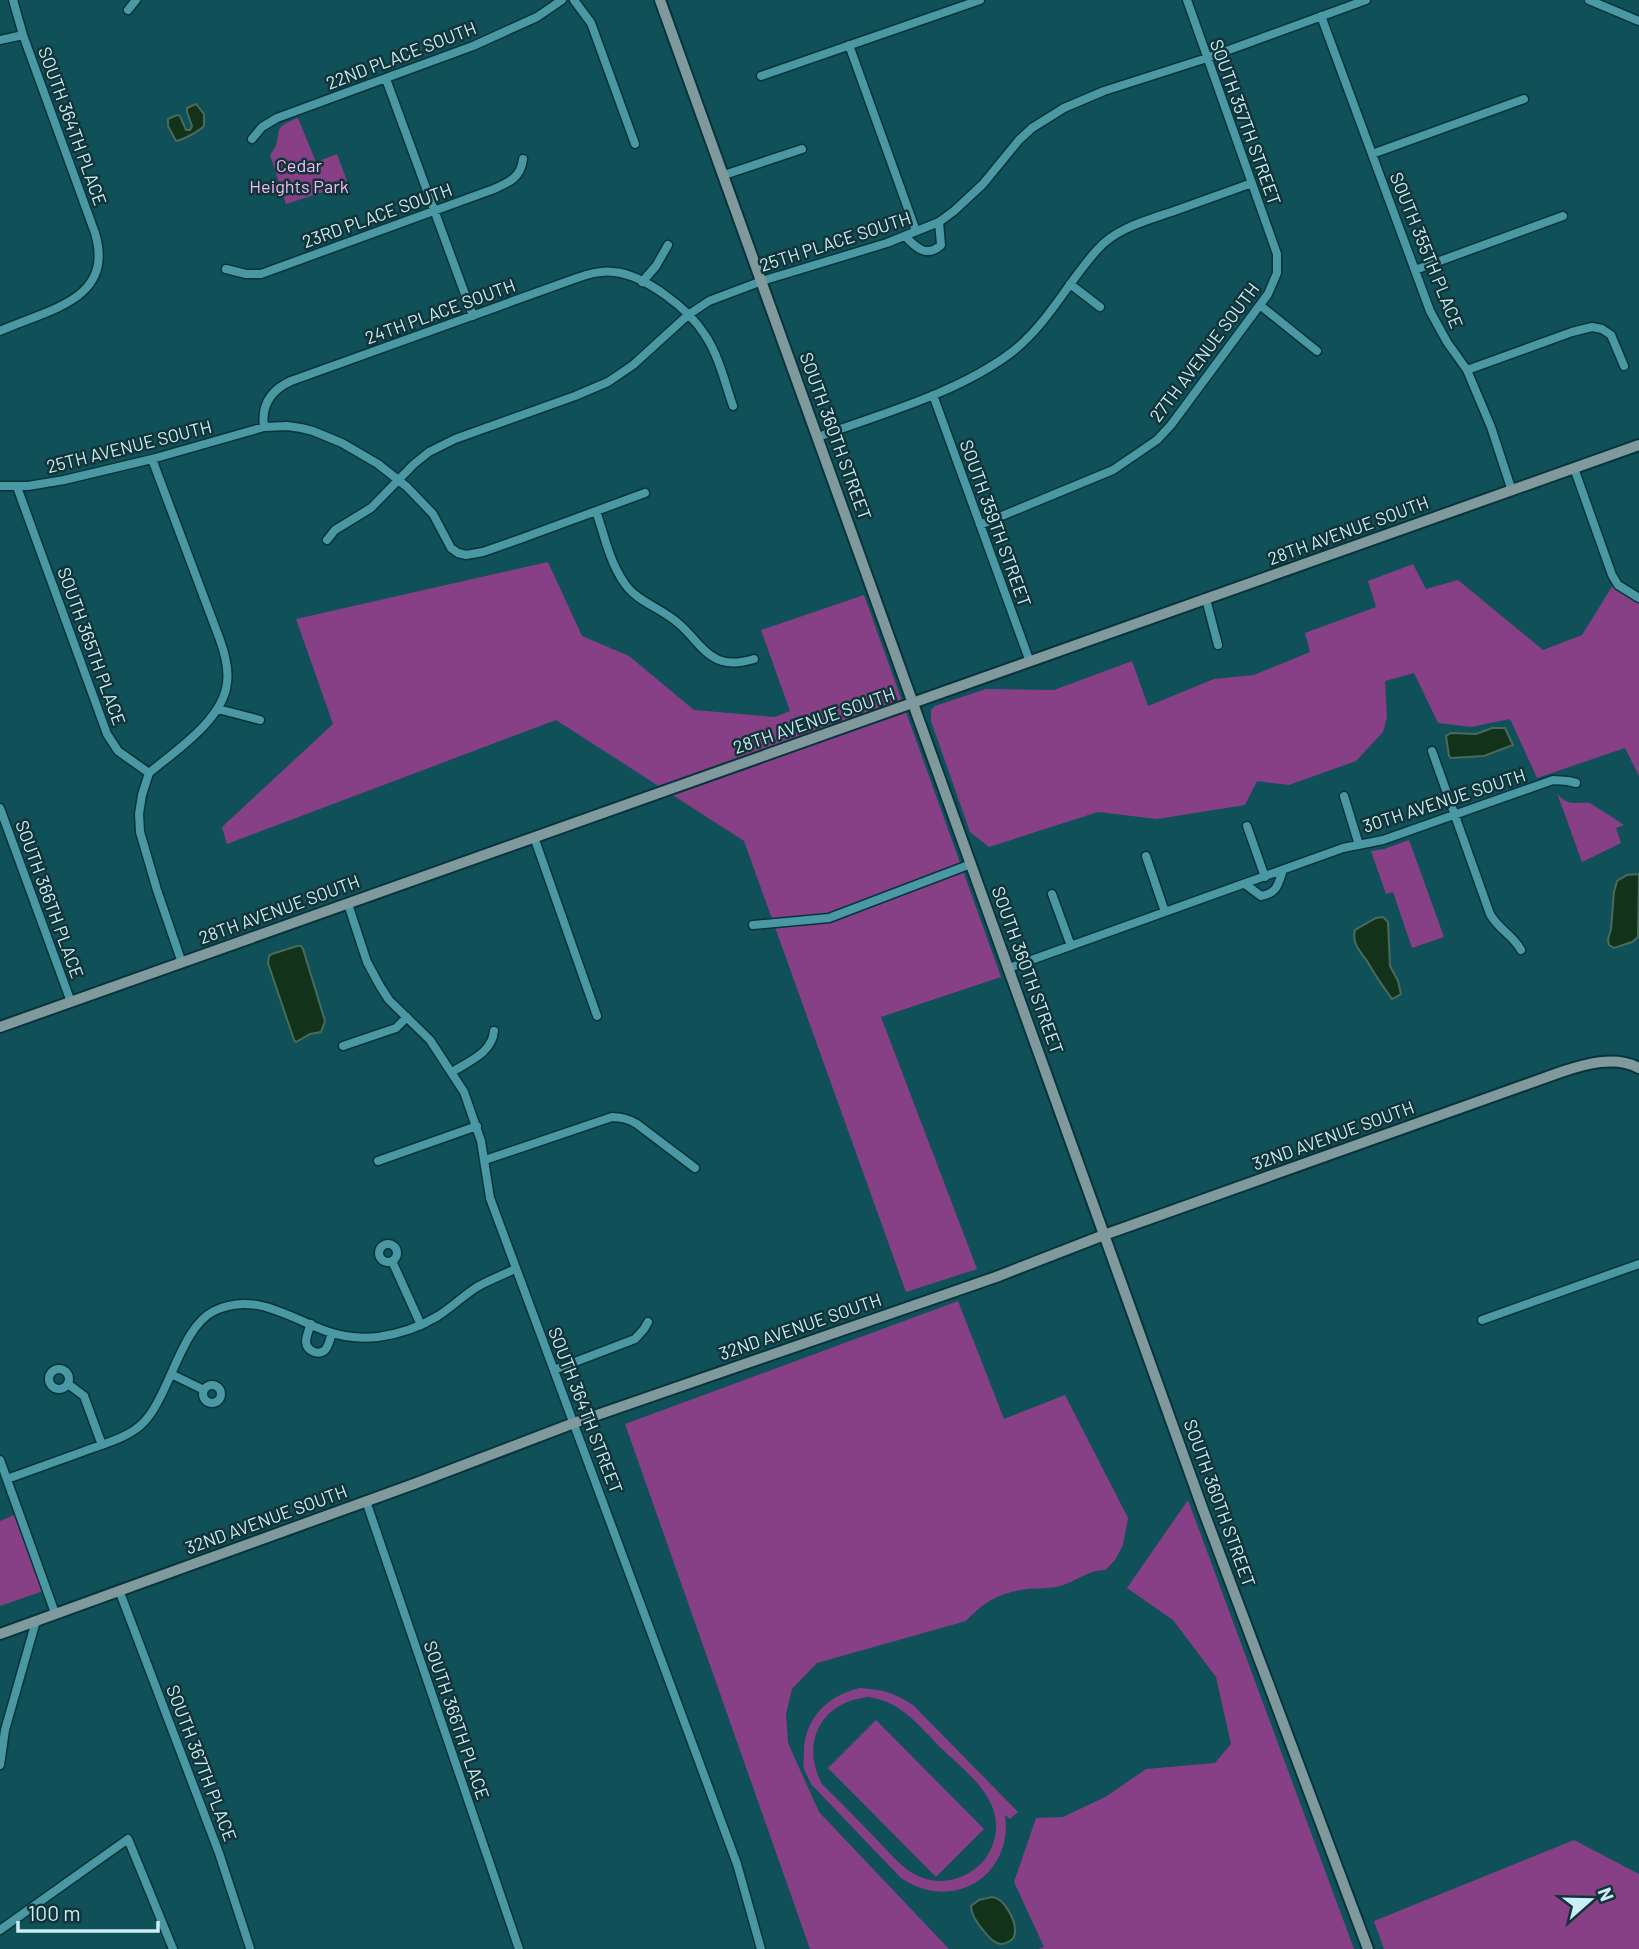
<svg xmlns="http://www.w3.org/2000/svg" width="1639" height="1949" viewBox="0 0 1639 1949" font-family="Barlow,sans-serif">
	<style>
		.green { fill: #873f85; fill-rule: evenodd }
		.water { fill: #123219; stroke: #496a5b; stroke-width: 2 }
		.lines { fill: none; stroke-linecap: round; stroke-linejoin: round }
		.street-casing { stroke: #07343a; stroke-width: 11 }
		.secondary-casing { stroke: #07343a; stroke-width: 14 }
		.street { stroke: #4a98a4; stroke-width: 8 }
		.secondary { stroke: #7f999d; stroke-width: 10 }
		.labels { text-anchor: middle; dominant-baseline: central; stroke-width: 5; stroke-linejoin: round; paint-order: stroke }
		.street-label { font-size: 18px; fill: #c9eef4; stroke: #123338 }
		.park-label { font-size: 18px; fill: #f8b8f4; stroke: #123338 }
	</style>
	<rect width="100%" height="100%" fill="#105159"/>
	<path class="green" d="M298 118 316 162 337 154 348 184 286 204 270 155C287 135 266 129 298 118Z
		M548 562 582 636 629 656 694 710 775 717 790 711 761 630 864 595 1001 977 881 1017 977 1269 906 1292 744 841 556 720 227 844 222 827 333 724 296 619Z
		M1413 564 1426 589 1458 580 1543 650 1582 635 1613 585 1639 602V776L1625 748 1537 778 1510 719 1471 727 1438 723 1414 673 1385 681 1387 717 1383 732 1356 761 1289 785 1257 781 1245 805 1157 819 1098 812 989 847 970 832 931 721V710L935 706 986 689 1054 690 1132 661 1148 706 1214 679 1254 675 1310 652 1305 633 1376 607 1368 581Z
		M1557 793C1567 807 1576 802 1590 803L1624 825 1616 828 1621 843 1582 862Z
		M1409 840 1444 937 1412 948 1393 892 1386 894 1371 851 1384 849Z
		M958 1301 1004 1419 1065 1395 1128 1518 1123 1545 1115 1560 1105 1570C1088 1570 1077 1581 1060 1586 1049 1589 1039 1588 1027 1589 999 1593 985 1601 966 1621L817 1663 792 1689 786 1714 788 1743 819 1812 949 1949H810L625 1424Z
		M1188 1500 1354 1949H1038L1044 1947 1014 1882 1036 1818 1063 1817 1107 1796 1146 1769 1215 1763 1231 1744 1216 1677 1173 1620 1127 1588Z
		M19 1513 46 1590 0 1606V1521Z
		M860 1688C885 1690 892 1692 913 1705L1018 1812 1010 1819 1005 1815C1013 1867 966 1907 915 1886 911 1884 906 1881 901 1878L811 1784C809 1779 806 1774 804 1769 803 1764 804 1757 804 1752 804 1719 828 1695 860 1688ZM868 1697C901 1701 918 1725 941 1748 967 1773 1008 1802 993 1844 988 1858 978 1869 965 1875 949 1883 930 1883 914 1874 900 1866 889 1852 878 1841 860 1822 841 1803 822 1784 800 1743 821 1702 868 1697Z
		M876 1720 984 1829 936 1877 828 1768Z
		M1574 1840 1639 1874V1949H1384L1374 1921Z"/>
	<path class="water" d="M196 104 204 114V126C199 131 183 140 176 141L168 126V119L177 115 180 116 186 130H190L192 126 187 112V108Z
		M1492 728H1505L1513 745 1484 756 1451 758 1449 756 1446 736 1451 733 1476 734Z
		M1639 874 1638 937 1632 942 1614 948 1609 945 1608 939 1611 929 1614 892 1617 881 1627 875Z
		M1383 917 1388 922 1390 966 1398 981 1401 994 1392 999C1384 988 1377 978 1370 966 1363 953 1351 946 1355 930L1376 918Z
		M297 946H301L303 949 325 1021 321 1032 310 1034 296 1042 294 1040 268 963 269 956 272 954Z
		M992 1897C1004 1898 1016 1920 1015 1932 1015 1936 1013 1939 1010 1941 999 1949 990 1939 983 1930 977 1923 971 1915 971 1906L979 1900Z"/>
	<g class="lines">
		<g class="street-casing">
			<path id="street" d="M574 0 591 23 635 144
				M1589 0 1639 21
				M128 10 136 0
				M1321 16 1430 311 1447 342 1467 370 1491 427 1512 491
				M0 40 23 35
				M849 45 916 231
				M761 76 980 0
				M386 79 473 316
				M252 139 262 127 277 118 473 46 537 17 562 0
				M1372 154 1524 99
				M724 175 802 149
				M905 236C916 248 927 258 941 245L939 222
				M226 269 246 274H261L494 189C510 182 521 177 523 159
				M1415 270 1563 216
				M642 282 656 266 668 245
				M1070 284 1100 307
				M1261 306 1317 351
				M0 331C45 310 116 301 95 233L23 35 13 0
				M1467 370 1572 332 1592 327 1602 329 1611 335 1624 366
				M933 395 1030 662
				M264 427C261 405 271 390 291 381L577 278C588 274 601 270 614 272 645 275 689 309 705 335 719 356 725 383 733 406
				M818 437C881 414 958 393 1012 352 1047 325 1068 282 1097 250 1117 227 1149 220 1177 210 1202 201 1227 192 1252 183
				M1574 468 1612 575 1618 585 1639 598
				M0 486H28L64 480 152 459 264 427 287 426 301 428 313 431 342 443 378 464 407 487 433 514 451 548 458 553 466 555 483 552 520 539 645 493
				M17 487 107 734 118 751 149 773 142 795 139 814 140 832 157 890 182 963
				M596 511C604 534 609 560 623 581 636 602 660 607 678 623 693 635 703 655 722 661 732 664 744 662 754 659
				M980 525 1113 470 1157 440 1171 425 1268 294 1277 273V254L1187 0
				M327 540 335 530 371 508 414 464 429 452 455 439 575 396 608 382 633 365 688 315 709 301 762 281 887 243 939 222 954 211 983 184 1019 140 1032 128 1064 108 1104 91 1207 58 1366 0
				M1206 599 1218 645
				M218 709 260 720
				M1432 751 1490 914C1498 929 1513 935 1521 950
				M149 773C175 751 223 720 227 683 229 669 225 654 220 640L152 459
				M1344 796 1359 845
				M0 808 71 1002
				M1247 826 1265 877
				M534 837 597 1016
				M1146 856 1165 912
				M1245 884 1261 896C1278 893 1278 884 1283 870
				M1052 894 1071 946
				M348 904 367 962 380 986 389 1000 430 1040 464 1092 481 1141 490 1198 737 1864 761 1949
				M753 925 829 918 971 864
				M1009 968 1343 848 1383 840 1553 780 1568 781 1576 783
				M343 1046 396 1028 407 1017
				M452 1072C469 1061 492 1053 494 1031
				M485 1160 612 1117C622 1117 629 1119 637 1124L695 1168
				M378 1161 477 1126
				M379 1253a9 9 0 1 1 18 0a9 9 0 1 1-18 0Z
				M392 1261 421 1325
				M1482 1320 1639 1264
				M311 1324C309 1329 306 1337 306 1342 307 1351 318 1356 325 1350 329 1346 330 1338 332 1333
				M49 1379a10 10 0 1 1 20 0a10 10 0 1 1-20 0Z
				M554 1370 635 1339 644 1329 648 1322
				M171 1374 204 1390
				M68 1384 84 1396 102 1445
				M203 1394a9 9 0 1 1 18 0a9 9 0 1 1-18 0Z
				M0 1460 55 1613
				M7 1479C32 1470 57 1461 82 1452 103 1444 129 1438 144 1422 170 1394 181 1327 214 1311 254 1291 290 1318 326 1331 343 1337 360 1339 378 1337 399 1334 420 1327 438 1316 452 1307 463 1296 477 1287 489 1280 503 1275 515 1269
				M366 1501 519 1949
				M119 1590 219 1853 250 1948
				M0 1765 5 1730 36 1621
				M0 1930 128 1839 173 1949"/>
		</g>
		<g class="secondary-casing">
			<path id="secondary" d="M660 0 1202 1507 1368 1949
				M0 1027 1639 445
				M0 1634 414 1484 574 1423 996 1277 1104 1235 1561 1072C1585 1064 1615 1055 1639 1068"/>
		</g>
		<use href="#street" class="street"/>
		<use href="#secondary" class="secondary"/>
	</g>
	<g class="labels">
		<g class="street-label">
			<text transform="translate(401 55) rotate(-21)">22ND PLACE SOUTH</text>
			<text transform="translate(1246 122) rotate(70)">SOUTH 357TH STREET</text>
			<text transform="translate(73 126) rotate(70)">SOUTH 364TH PLACE</text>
			<text transform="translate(377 215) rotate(-20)">23RD PLACE SOUTH</text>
			<text transform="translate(835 241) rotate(-18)">25TH PLACE SOUTH</text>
			<text transform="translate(1427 250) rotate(68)">SOUTH 355TH PLACE</text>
			<text transform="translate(440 311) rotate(-20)">24TH PLACE SOUTH</text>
			<text transform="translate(1204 352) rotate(-53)">27TH AVENUE SOUTH</text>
			<text transform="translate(836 436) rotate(70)">SOUTH 360TH STREET</text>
			<text transform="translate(129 446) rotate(-14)">25TH AVENUE SOUTH</text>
			<text transform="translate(996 523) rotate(70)">SOUTH 359TH STREET</text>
			<text transform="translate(1348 530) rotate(-20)">28TH AVENUE SOUTH</text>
			<text transform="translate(92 646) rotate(70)">SOUTH 365TH PLACE</text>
			<text transform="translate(814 720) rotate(-19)">28TH AVENUE SOUTH</text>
			<text transform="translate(1444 800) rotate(-18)">30TH AVENUE SOUTH</text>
			<text transform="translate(50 899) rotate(70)">SOUTH 366TH PLACE</text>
			<text transform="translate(279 909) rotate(-20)">28TH AVENUE SOUTH</text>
			<text transform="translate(1028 970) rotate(70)">SOUTH 360TH STREET</text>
			<text transform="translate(1333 1135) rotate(-20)">32ND AVENUE SOUTH</text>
			<text transform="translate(800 1326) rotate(-19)">32ND AVENUE SOUTH</text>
			<text transform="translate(586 1410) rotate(69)">SOUTH 364TH STREET</text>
			<text transform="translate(1220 1503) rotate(70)">SOUTH 360TH STREET</text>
			<text transform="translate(266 1519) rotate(-20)">32ND AVENUE SOUTH</text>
			<text transform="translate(457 1720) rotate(71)">SOUTH 366TH PLACE</text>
			<text transform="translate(202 1763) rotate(69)">SOUTH 367TH PLACE</text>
		</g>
		<g class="park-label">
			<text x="299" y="165">Cedar<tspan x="299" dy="21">Heights Park</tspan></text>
		</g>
	</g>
	<g transform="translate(1590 1900) rotate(70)" stroke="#123338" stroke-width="5" paint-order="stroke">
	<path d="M0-5L12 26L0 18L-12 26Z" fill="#c9eef4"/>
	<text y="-10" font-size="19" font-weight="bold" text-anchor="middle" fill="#c9eef4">N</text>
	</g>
	<path d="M18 1921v10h140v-10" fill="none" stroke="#c9eef4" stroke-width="3.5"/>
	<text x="28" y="1921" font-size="21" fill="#c9eef4" stroke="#123338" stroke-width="5" paint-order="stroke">100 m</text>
</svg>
